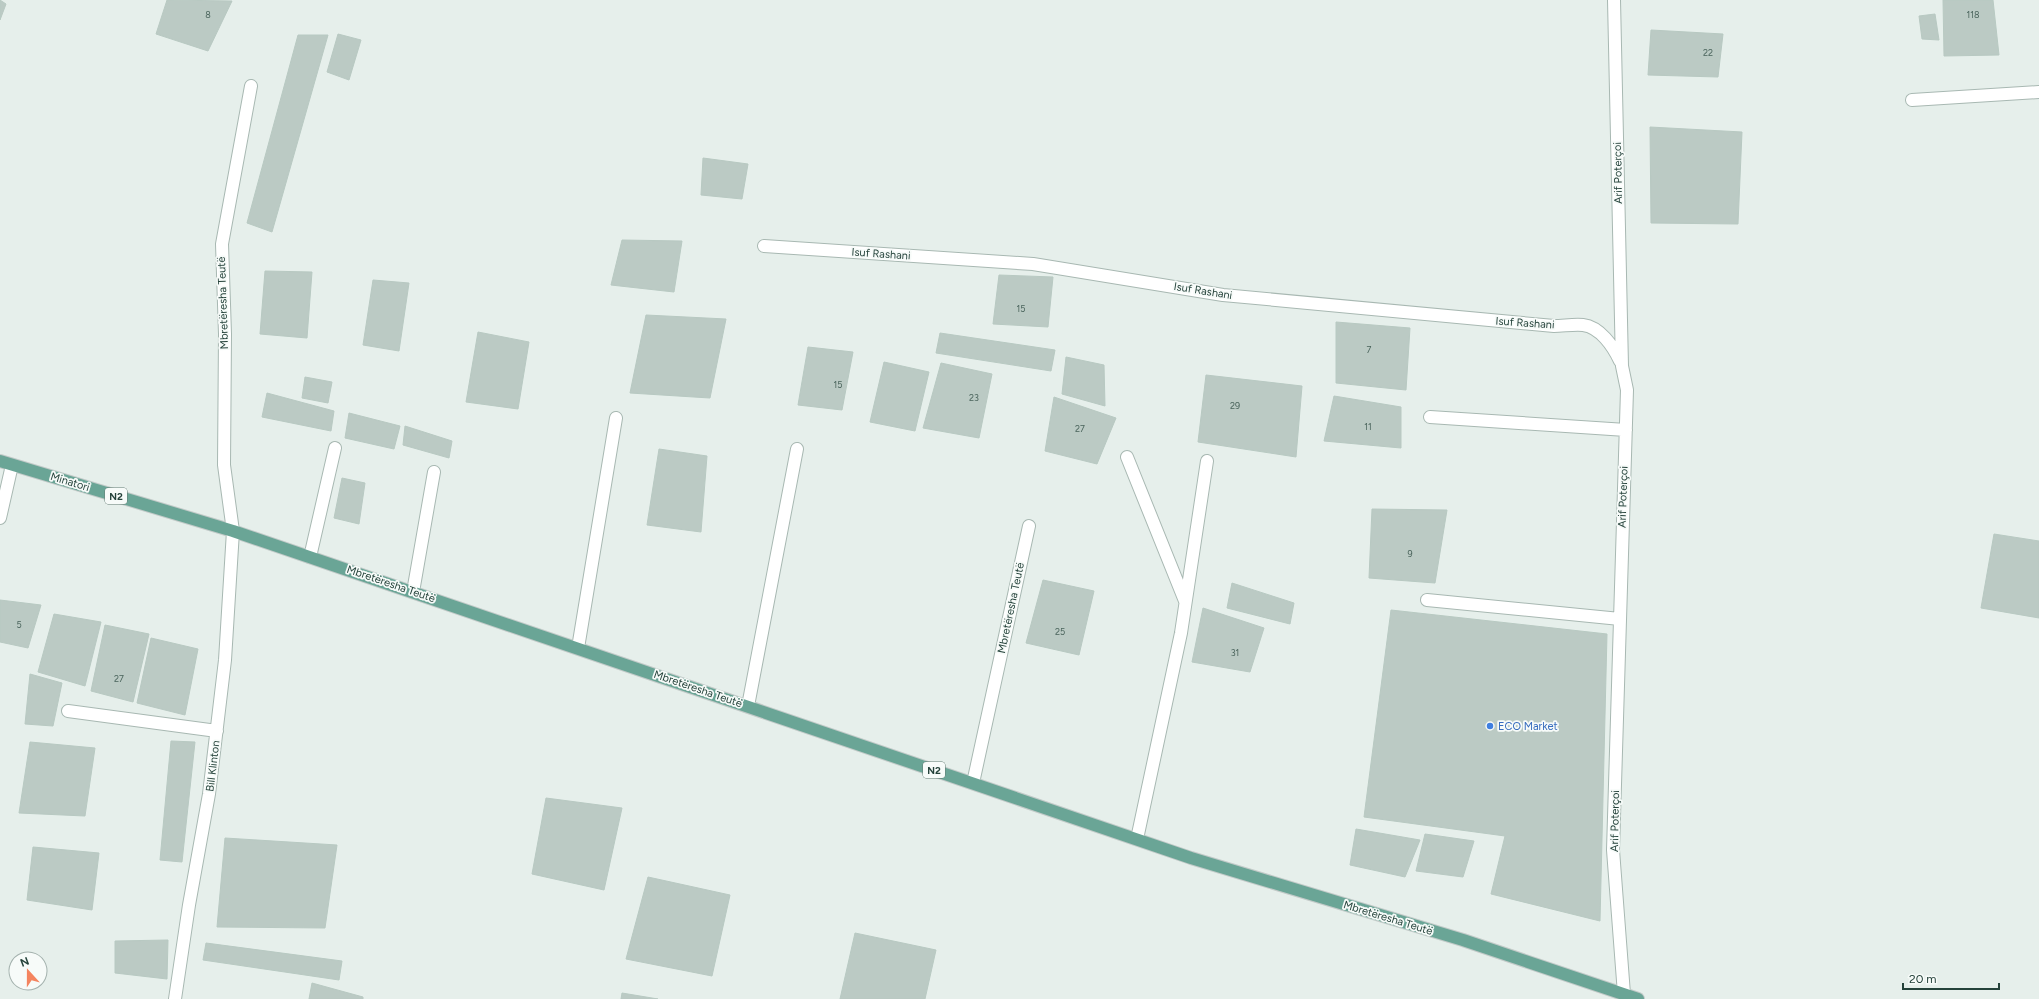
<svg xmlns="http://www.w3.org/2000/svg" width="2039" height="999" viewBox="0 0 2039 999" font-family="Figtree,sans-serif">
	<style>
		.building { fill: #bbcac4; stroke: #b8c9c2 }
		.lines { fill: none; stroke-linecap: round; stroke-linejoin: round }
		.lane-casing { stroke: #a8b8b2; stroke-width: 14 }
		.street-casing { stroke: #a8b8b2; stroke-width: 14 }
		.primary-casing { stroke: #c2cac8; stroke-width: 14 }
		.lane { stroke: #fff; stroke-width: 12 }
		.street { stroke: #fff; stroke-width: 12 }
		.primary { stroke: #6aa596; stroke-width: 12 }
		.shop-dot { fill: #3f7fe0; stroke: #f7fbf9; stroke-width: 1.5 }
		.labels { text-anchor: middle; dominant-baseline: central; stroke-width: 3.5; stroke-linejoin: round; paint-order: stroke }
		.number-label { font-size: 9px; fill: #4a645c }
		.shield { fill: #f7fbf9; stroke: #637a73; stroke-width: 1 }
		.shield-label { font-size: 10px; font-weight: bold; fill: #24423a }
		.street-label { font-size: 11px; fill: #24423a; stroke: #f7fbf9 }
		.shop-label { font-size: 11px; fill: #366cbe; stroke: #f7fbf9; text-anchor: start }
	</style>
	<rect width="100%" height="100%" fill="#e6efeb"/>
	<path class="building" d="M0 0 6 4 0 20Z
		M167 0 232 1 208 51 156 34Z
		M1943 0H1993L1999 55 1944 56Z
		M1935 14 1939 40 1922 39 1919 16Z
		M1651 30 1723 34 1718 77 1648 75Z
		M338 34 361 40 349 80 327 72Z
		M298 35H328L272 232 247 223Z
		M1650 127 1742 132 1738 224 1651 223Z
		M703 158 748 164 742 199 701 195Z
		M622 240 682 241 674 292 611 285Z
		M265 271 312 272 307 338 260 334Z
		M999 275 1053 277 1048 327 993 324Z
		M373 280 409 283 399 351 363 345Z
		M646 315 726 319 710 398 630 393Z
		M1336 322 1410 328 1406 390 1336 383Z
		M478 332 529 342 518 409 466 402Z
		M940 333 1055 350 1051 371 936 353Z
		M808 347 853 352 842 410 798 405Z
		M1066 357 1104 365 1105 406 1062 394Z
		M884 362 929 372 915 431 870 422Z
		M941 363 992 374 979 438 923 428Z
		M1206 375 1302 386 1296 457 1198 442Z
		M305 377 332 382 328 403 302 398Z
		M267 393 334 411 331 431 262 417Z
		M1334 396 1401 407V448L1324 441Z
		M1054 397 1116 418 1097 464 1045 451Z
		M349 413 400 426 394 449 345 438Z
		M405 426 452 441 449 458 403 445Z
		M659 449 707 456 701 532 647 525Z
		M342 478 365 483 359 524 334 518Z
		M1372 509 1447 510 1435 583 1369 578Z
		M1994 534 2039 541V618L1981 608Z
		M1043 580 1094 591 1079 655 1026 643Z
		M1232 583 1294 603 1290 624 1227 608Z
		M0 600 41 605 28 648 0 642Z
		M1203 608 1264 628 1250 672 1192 662Z
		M1391 610 1607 634 1600 921 1491 894 1505 836 1364 817Z
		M54 614 101 622 85 686 38 672Z
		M105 625 149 634 133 702 91 691Z
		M151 638 198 649 185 715 137 703Z
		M30 674 62 683 53 726 25 724Z
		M171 741 195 742 182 862 160 860Z
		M30 742 95 748 85 816 19 813Z
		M546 798 622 808 604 890 532 874Z
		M1356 829 1420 840 1405 877 1350 865Z
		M1425 834 1474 841 1463 877 1416 871Z
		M225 838 337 845 325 928 217 927Z
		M33 847 99 853 92 910 27 900Z
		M648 877 730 895 712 976 626 959Z
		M855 933 936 950 925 999H840Z
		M168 940 167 979 115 973V941Z
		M206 943 342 961 339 980 203 960Z
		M312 983 363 997V999H309Z
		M622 993 658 999H621Z"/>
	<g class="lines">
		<g class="lane-casing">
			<path id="lane" d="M1912 100 2039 92"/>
		</g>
		<g class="street-casing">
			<path id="street" d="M1614 0 1622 366 1627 390 1613 850 1624 994
				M764 246 1033 264 1223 295 1554 326C1563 326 1574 324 1583 325 1600 327 1613 346 1620 361
				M1430 417 1626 430
				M1127 457 1185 601
				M0 518 12 465
				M310 557 335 448
				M413 592 434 472
				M1427 600 1620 619
				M578 648 616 418
				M748 706 797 449
				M68 711 217 731
				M973 783 1029 526
				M1137 839 1181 633 1207 461
				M175 999 189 905 209 794 225 660 233 531 224 465 225 334 222 244 251 86"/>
		</g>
		<g class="primary-casing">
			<path id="primary" d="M0 461 233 531 1191 858 1463 940 1638 999"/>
		</g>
		<use href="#lane" class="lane"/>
		<use href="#street" class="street"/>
		<use href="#primary" class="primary"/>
	</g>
	<circle class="shop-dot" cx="1490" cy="726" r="4"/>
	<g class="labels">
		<g class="number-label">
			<text x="208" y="14">8</text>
			<text x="1973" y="14">118</text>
			<text x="1708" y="52">22</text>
			<text x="1021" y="308">15</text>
			<text x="1369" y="349">7</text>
			<text x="838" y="384">15</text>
			<text x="974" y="397">23</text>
			<text x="1235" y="405">29</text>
			<text x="1368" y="426">11</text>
			<text x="1080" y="428">27</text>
			<text x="1410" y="553">9</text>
			<text x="19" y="624">5</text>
			<text x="1060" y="631">25</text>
			<text x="1235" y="652">31</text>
			<text x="119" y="678">27</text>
		</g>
		<g class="shield">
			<rect x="105" y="488" width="22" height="16" rx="3"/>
			<rect x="923" y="762" width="22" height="16" rx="3"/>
		</g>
		<g class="shield-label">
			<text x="116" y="496">N2</text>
			<text x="934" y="770">N2</text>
		</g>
		<g class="street-label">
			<text transform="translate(1618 173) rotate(-91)">Arif Poterçoi</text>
			<text transform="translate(881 254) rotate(4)">Isuf Rashani</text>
			<text transform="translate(1203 291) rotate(9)">Isuf Rashani</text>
			<text transform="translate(223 303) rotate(-92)">Mbretëresha Teutë</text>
			<text transform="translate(1525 323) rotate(4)">Isuf Rashani</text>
			<text transform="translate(70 482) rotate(17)">Minatori</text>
			<text transform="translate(1623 497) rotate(-88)">Arif Poterçoi</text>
			<text transform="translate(391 584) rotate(19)">Mbretëresha Teutë</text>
			<text transform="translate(1011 608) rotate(-78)">Mbretëresha Teutë</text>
			<text transform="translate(698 689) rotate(19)">Mbretëresha Teutë</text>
			<text transform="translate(213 766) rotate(-83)">Bill Klinton</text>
			<text transform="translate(1615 821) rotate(-89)">Arif Poterçoi</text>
			<text transform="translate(1388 918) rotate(17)">Mbretëresha Teutë</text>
		</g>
		<g class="shop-label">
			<text x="1498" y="726">ECO Market</text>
		</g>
	</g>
	<g transform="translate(28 971) rotate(339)"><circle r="19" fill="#f7fbf9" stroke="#a3b1ad"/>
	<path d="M0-3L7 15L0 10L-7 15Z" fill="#f4845f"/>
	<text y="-6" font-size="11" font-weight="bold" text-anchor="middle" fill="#24423a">N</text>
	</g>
	<path d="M1903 983v6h96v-6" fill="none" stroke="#24423a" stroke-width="2"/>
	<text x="1909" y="983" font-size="12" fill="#24423a" stroke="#f7fbf9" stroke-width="3" paint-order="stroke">20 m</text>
</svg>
